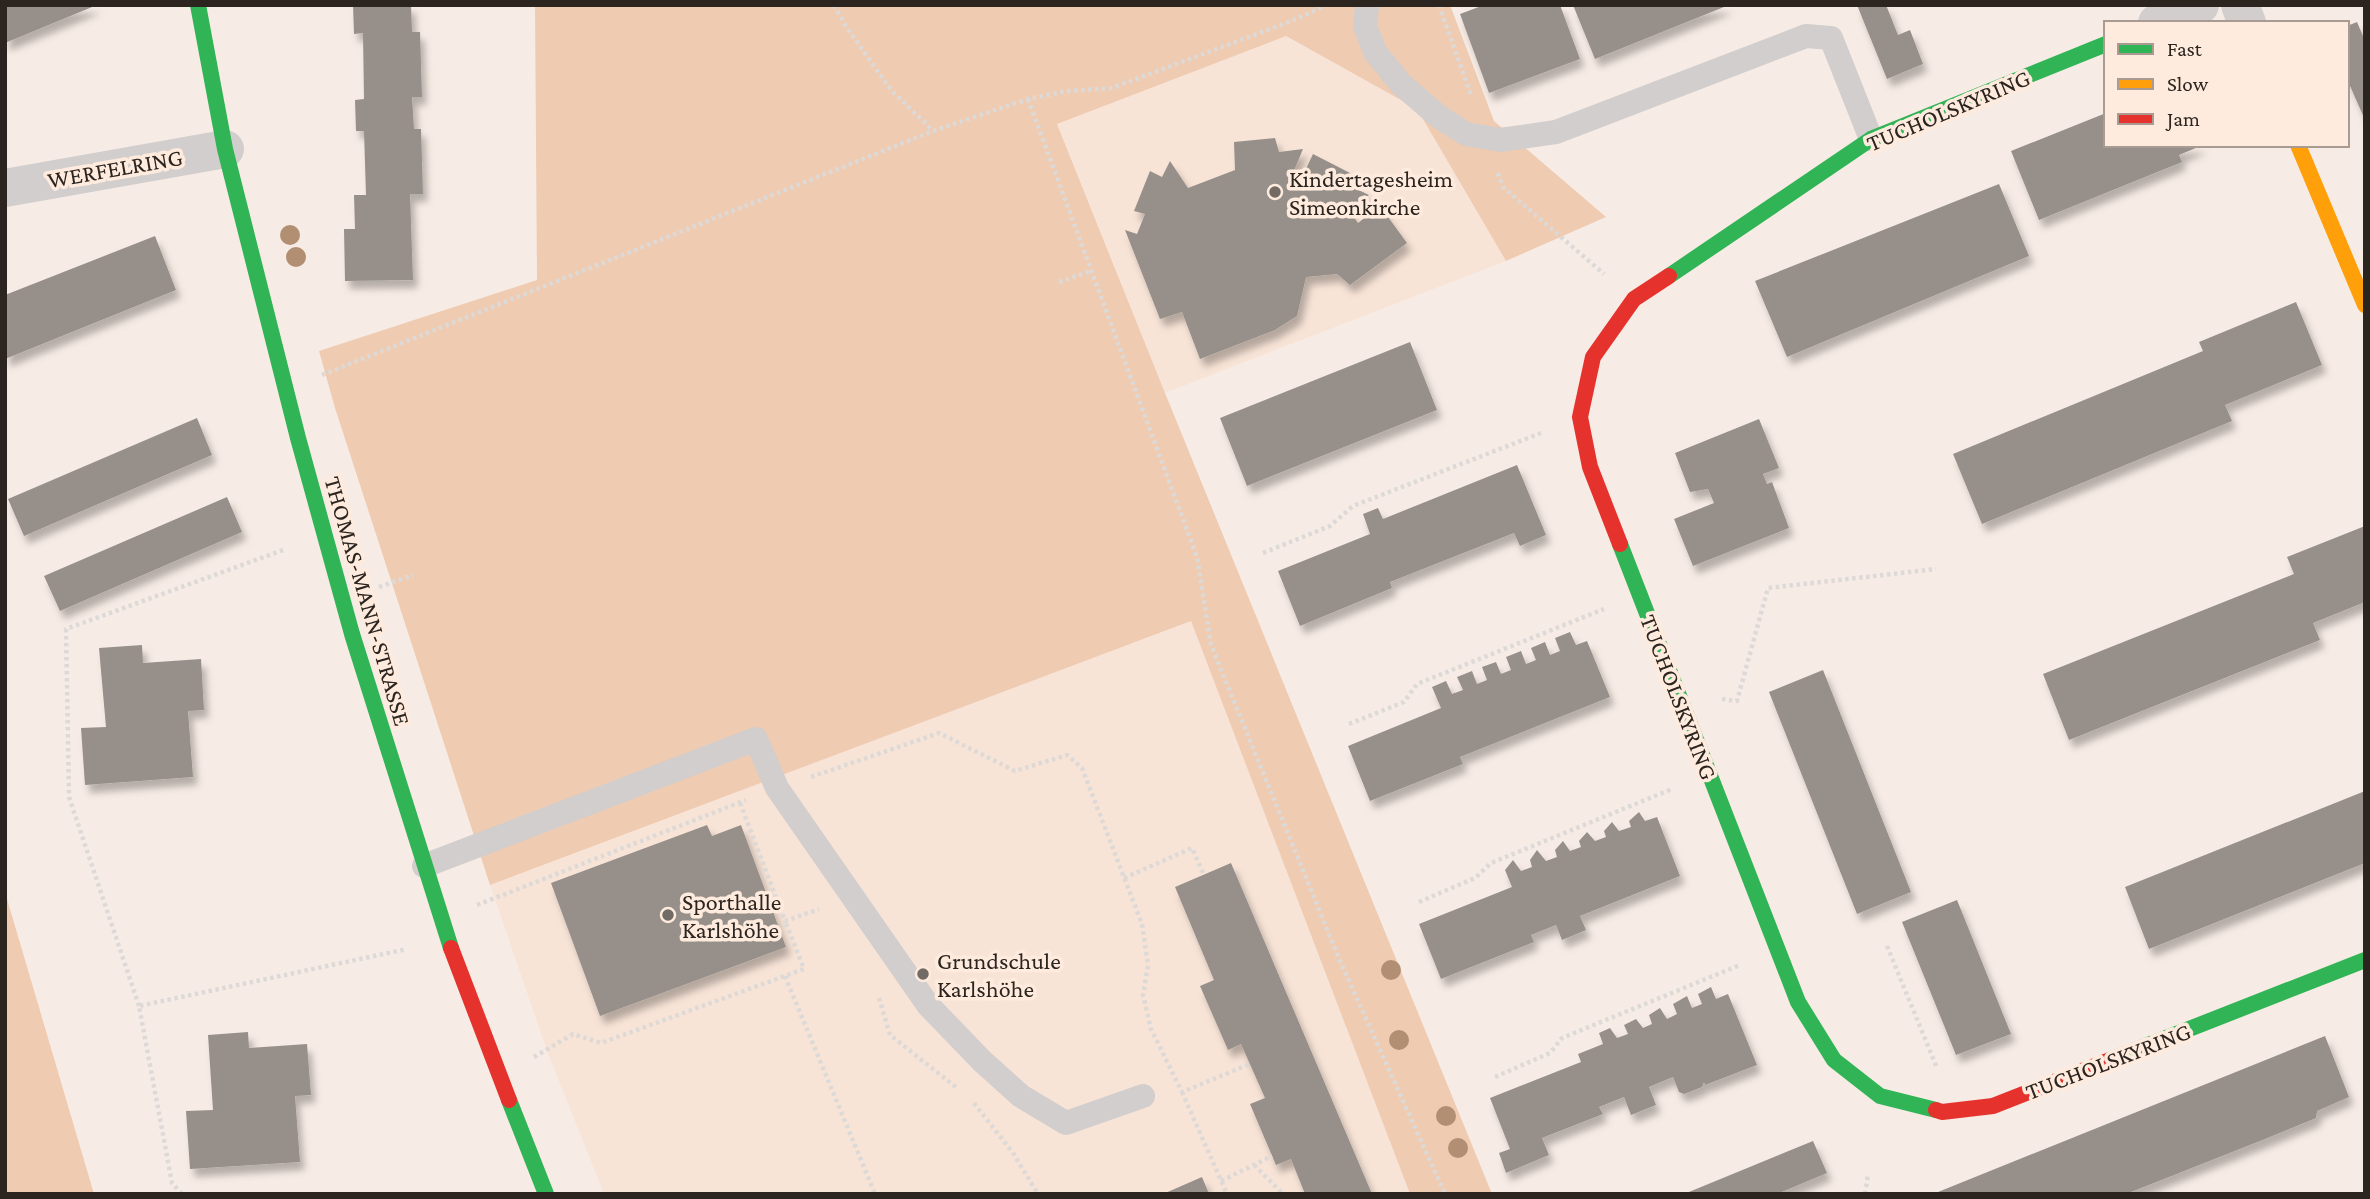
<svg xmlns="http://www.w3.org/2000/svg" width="2370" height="1199" viewBox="0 0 2370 1199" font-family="'Crimson Pro',serif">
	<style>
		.built { fill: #f8e4d7 }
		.green { fill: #efcbb2 }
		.building { fill: #97908a; filter: url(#shadow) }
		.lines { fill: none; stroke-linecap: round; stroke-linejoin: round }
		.path { stroke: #ddd9d7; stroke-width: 4.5; stroke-dasharray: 3.5 3.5; stroke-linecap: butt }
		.lane { stroke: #d1cecd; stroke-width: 24 }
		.street { stroke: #d1cecd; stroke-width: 38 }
		.fast { stroke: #30b455; stroke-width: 16 }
		.slow { stroke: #ff9f0a; stroke-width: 16 }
		.jam { stroke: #e5322d; stroke-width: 16 }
		.tree { fill: #b28f72 }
		.poi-dot { fill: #726a64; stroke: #feebde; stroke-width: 2.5 }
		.labels { text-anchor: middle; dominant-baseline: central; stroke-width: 7; stroke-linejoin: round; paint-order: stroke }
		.street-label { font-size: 24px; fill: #2b241f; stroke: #feebde }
		.poi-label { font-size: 24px; fill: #2b241f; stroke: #feebde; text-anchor: start }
	</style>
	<defs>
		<filter id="shadow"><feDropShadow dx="4.5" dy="8" stdDeviation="3.5" flood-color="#0004"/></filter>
	</defs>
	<rect width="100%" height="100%" fill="#f7ece5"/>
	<path class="built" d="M1286 36 1417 109 1506 261 1165 393 1057 123Z
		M1191 621 1410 1194H604L547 1051 490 885Z"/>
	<path class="green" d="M535 5H1450L1494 121 1606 217 1506 261 1417 109 1286 36 1057 124 1165 393 1492 1194H1410L1191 621 490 885 335 408 319 351 537 280Z
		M5 892 94 1194H5Z"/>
	<path class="building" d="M5 5H97L5 43Z
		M353 5H411L412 32H420L422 97H412L414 129H421L423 194H410L413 280 345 281 344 229H355L354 195H366L364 131H356L355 100 364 99 363 33 354 34Z
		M1484 5H1560L1580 59 1489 93 1460 14Z
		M1573 5H1729L1595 59Z
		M1857 5H1886L1898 35 1910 30 1923 64 1887 79Z
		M2357 22 2365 41V120L2347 79V26Z
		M2106 113V145H2203L2179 155 2182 162 2039 220 2011 151Z
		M1275 138 1279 152 1303 149 1293 173 1302 177 1313 154 1350 173 1346 184 1369 195 1348 209 1358 223 1380 206 1407 243 1350 285 1337 274 1306 277 1297 316 1275 330 1200 359 1182 312 1160 319 1125 230 1137 234 1145 214 1134 211 1150 171 1162 177 1170 161 1188 188 1235 170 1234 142Z
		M1999 184 2029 256 1787 357 1755 281Z
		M155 236 176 290 5 359V295Z
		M2296 302 2322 365 2225 405 2232 421 1982 524 1953 454 2203 351 2199 342Z
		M1410 342 1437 410 1247 486 1220 418Z
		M197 418 212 455 24 536 8 499Z
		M1759 419 1779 468 1763 474 1767 484 1772 482 1789 528 1693 566 1674 519 1714 503 1708 489 1690 492 1675 453Z
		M1517 465 1546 535 1520 546 1514 533 1390 582 1392 588 1300 626 1278 571 1370 534 1363 514 1378 508 1383 519Z
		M227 497 242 532 60 611 44 576Z
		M2365 526V602L2313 623 2320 640 2069 740 2043 674 2294 574 2287 557Z
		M1570 632 1576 645 1587 641 1610 697 1460 757 1463 764 1370 801 1348 746 1441 708 1432 687 1446 681 1452 694 1463 690 1457 677 1472 671 1477 684 1487 680 1482 667 1496 662 1501 674 1511 670 1506 657 1521 651 1526 664 1536 660 1531 648 1545 642 1550 655 1560 651 1555 638Z
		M142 645 143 663 201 659 204 710 188 711 193 777 85 785 81 728 106 727 99 648Z
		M1823 670 1911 892 1857 914 1769 692Z
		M2365 791V863L2149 949 2125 887Z
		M1639 812 1645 821 1657 817 1680 876 1580 916 1586 930 1562 940 1556 925 1531 935 1534 942 1441 979 1419 924 1512 887 1505 870 1513 860 1521 871 1532 867 1530 860 1537 850 1546 861 1557 857 1555 850 1563 841 1570 851 1581 847 1579 841 1587 832 1595 841 1606 837 1604 831 1612 822 1619 831 1631 827 1629 821Z
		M707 825 712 836 741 825 786 947 600 1016 551 883Z
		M1231 863 1372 1194H1305L1291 1159 1276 1165 1250 1104 1265 1098 1241 1044 1228 1050 1200 986 1214 980 1175 887Z
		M1957 900 2011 1034 1956 1055 1902 922Z
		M1711 987 1716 999 1728 994 1757 1065 1705 1085 1704 1082 1702 1087 1684 1094 1679 1092 1673 1077 1649 1087 1656 1105 1631 1115 1624 1097 1599 1107 1603 1114 1542 1138 1549 1155 1506 1173 1499 1153 1510 1149 1490 1098 1581 1062 1578 1054 1603 1044 1599 1033 1610 1028 1617 1038 1628 1034 1624 1025 1636 1019 1643 1028 1652 1024 1649 1015 1660 1008 1667 1019 1677 1014 1673 1004 1687 996 1692 1008 1702 1004 1698 994Z
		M248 1032 249 1048 307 1044 311 1095 295 1096 300 1162 190 1169 186 1111 213 1110 208 1035Z
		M2325 1036 2349 1097 2317 1111 2316 1118 2265 1139 2126 1194H1933Z
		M1813 1141 1827 1173 1777 1194H1684Z
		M1202 1177 1209 1194H1163Z"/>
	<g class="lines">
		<path class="path" d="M834 5 847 28 891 90 933 131
			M1439 5 1471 95
			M1028 99 1197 557 1211 645 1340 961 1445 1194
			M1498 173 1503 187 1604 274
			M1059 282 1091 271
			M322 375 933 131 1028 99 1067 91 1112 88 1289 22 1327 5
			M1263 553 1330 526 1353 506 1541 433
			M379 587 413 575
			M1722 699 1737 701 1768 588 1936 569
			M1349 724 1404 702 1417 684 1604 609
			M811 777 939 733 1015 771 1067 755 1082 768 1142 924 1148 965 1143 995 1151 1029 1182 1092 1250 1064
			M740 803 785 921 819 909
			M1124 878 1192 848 1204 875
			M1419 902 1475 878 1491 863 1672 789
			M477 905 746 800
			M1887 946 1937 1068
			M785 976 875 1194
			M879 998 890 1035 957 1088
			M139 1006 69 797 66 629 286 549
			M534 1057 573 1034 601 1043 804 969 785 921
			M1495 1077 1550 1053 1562 1038 1740 965
			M1182 1092 1227 1194
			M974 1103 1013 1153 1038 1194
			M1254 1165 1283 1194
			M1221 1181 1272 1156
			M182 1194 172 1183 139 1006 407 949
			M1865 1194 1868 1175"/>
		<path class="lane" d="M1367 5 1365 26 1375 52 1401 84 1438 116 1466 134 1500 140 1556 132 1806 36 1831 38 1871 139
			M424 866 756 739 777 788 928 1005 982 1061 1021 1096 1066 1123 1143 1096"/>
		<path class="street" d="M2240 5 2247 23
			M2157 23 2200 5
			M5 188 225 149"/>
		<path class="fast" d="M198 5 225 149 298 438 352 634 451 948
			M1669 276 1871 139 2106 44
			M1620 544 1798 1002 1834 1060 1880 1096 1936 1110
			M2110 1060 2365 960
			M509 1100 546 1194"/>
		<path class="slow" d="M2298 145 2365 305"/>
		<path class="jam" d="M1620 544 1590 467 1580 417 1593 357 1634 299 1669 276
			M451 948 509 1100
			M1936 1110 1942 1112 1993 1106 2110 1060"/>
	</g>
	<g class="tree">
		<circle cx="290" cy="235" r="10"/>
		<circle cx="296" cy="257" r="10"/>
		<circle cx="1391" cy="970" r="10"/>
		<circle cx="1399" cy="1040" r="10"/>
		<circle cx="1446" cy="1116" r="10"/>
		<circle cx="1458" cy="1148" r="10"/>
	</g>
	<g class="poi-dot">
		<circle cx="1275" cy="192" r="7"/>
		<circle cx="668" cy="915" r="7"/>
		<circle cx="923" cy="974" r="7"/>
	</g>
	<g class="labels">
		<g class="street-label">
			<text transform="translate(1948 110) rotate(-23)">TUCHOLSKYRING</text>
			<text transform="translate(115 168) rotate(-10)">WERFELRING</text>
			<text transform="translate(368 601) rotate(74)">THOMAS-MANN-STRASSE</text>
			<text transform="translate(1679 697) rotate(69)">TUCHOLSKYRING</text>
			<text transform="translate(2108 1061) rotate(-21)">TUCHOLSKYRING</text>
		</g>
		<g class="poi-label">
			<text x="1289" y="178">Kindertagesheim<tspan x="1289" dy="28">Simeonkirche</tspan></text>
			<text x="682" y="901">Sporthalle<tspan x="682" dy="28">Karlshöhe</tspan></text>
			<text x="937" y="960">Grundschule<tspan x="937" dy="28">Karlshöhe</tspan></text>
		</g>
	</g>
	<rect width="2370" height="1199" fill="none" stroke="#2b241f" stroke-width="14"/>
	<rect x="2104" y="21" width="245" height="126" fill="#feebde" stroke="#aa9b92" stroke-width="2"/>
	<rect x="2118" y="44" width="35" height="10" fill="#30b455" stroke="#aa9b92" stroke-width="2"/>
	<text x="2167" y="56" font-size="21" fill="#2b241f">Fast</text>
	<rect x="2118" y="79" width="35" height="10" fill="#ff9f0a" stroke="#aa9b92" stroke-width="2"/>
	<text x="2167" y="91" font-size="21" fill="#2b241f">Slow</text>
	<rect x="2118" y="114" width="35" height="10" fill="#e5322d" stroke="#aa9b92" stroke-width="2"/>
	<text x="2167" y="126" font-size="21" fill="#2b241f">Jam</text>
</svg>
